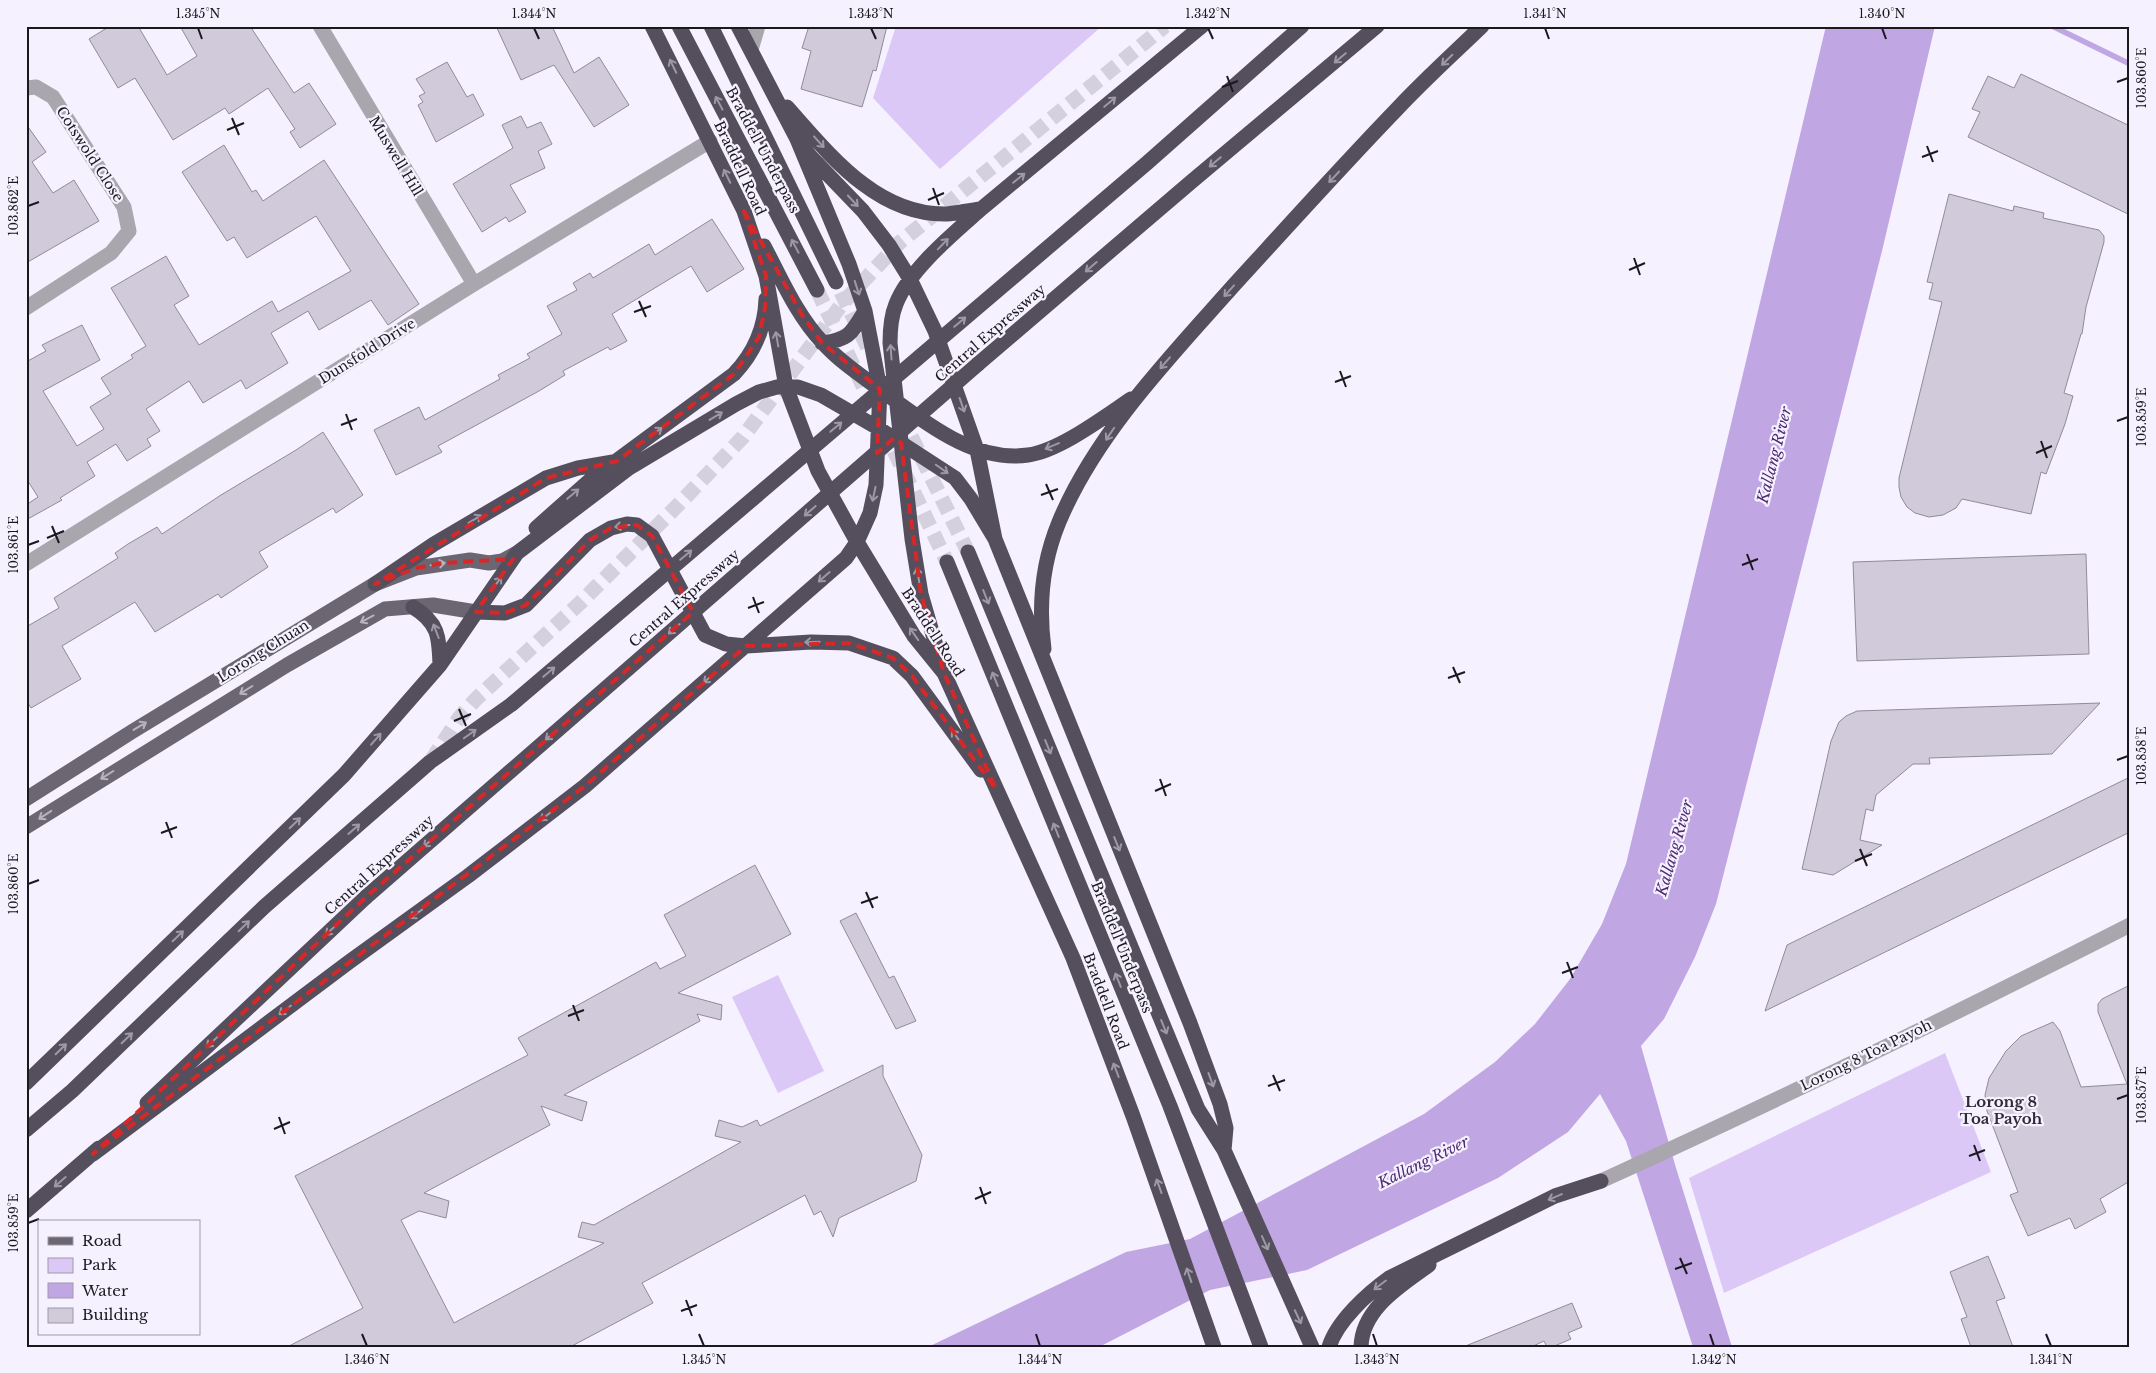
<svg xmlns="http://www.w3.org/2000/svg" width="2156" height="1373" viewBox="0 0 2156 1373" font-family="'Libre Baskerville',serif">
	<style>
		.green { fill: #dcc8f7 }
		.water { fill: #c0a6e3 }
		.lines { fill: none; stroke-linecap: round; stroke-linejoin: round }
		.stream { stroke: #c0a6e3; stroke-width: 5.5 }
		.building { fill: #d1cadb; stroke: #908a99 }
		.highway-tunnel { stroke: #d5d0dd; stroke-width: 15; stroke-dasharray: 15 8; stroke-linecap: butt }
		.minor { stroke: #a9a6ad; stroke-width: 15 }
		.major { stroke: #6b6672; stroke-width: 15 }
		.highway { stroke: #554f5d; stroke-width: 15 }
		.highway-bridge { stroke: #554f5d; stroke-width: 15 }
		.oneway { stroke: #9d98a6 }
		.oneway2 { stroke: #b7b2c0 }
		.marked { fill: none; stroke: #d62828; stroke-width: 4; stroke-dasharray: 10 6; stroke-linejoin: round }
		.ticks { fill: none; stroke: #1b181e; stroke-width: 2 }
		.labels { text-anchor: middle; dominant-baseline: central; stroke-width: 4.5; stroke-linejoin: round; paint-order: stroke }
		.street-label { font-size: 14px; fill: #1b181e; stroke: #f6f1ff }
		.water-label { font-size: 15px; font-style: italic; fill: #4c2970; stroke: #f6f1ff }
		.neighbourhood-label { font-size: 15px; font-weight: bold; fill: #302b37; stroke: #f6f1ff }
		.neatline { fill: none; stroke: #1b181e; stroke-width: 2 }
		.ticks-label { font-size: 12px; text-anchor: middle; fill: #1b181e }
	</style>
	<rect width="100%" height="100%" fill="#f6f1ff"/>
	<path class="green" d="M896 26H1102L940 169 873 98Z
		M778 975 824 1071 778 1093 732 997Z
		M1945 1053 1991 1172 1724 1293 1689 1178Z"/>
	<path class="water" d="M1826 26H1935L1882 251 1716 904 1695 957 1664 1019 1641 1046 1676 1168 1732 1347H1693L1626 1141 1600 1094 1568 1132 1498 1178 1307 1270 1210 1290 1099 1347H928L1126 1252 1190 1239 1424 1114 1495 1062 1535 1024 1570 979 1602 924 1626 864Z"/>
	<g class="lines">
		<path class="stream" d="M2052 26 2130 64"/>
	</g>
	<path class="building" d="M110 26H138L167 75 197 56 180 26H250L294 93 309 83 336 124 300 148 290 132 295 129 268 88 229 114 225 108 173 140 135 78 118 88 89 39Z
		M496 26H552L574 73 599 57 629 105 594 127 554 65 521 80Z
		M809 26H887L876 71 873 70 862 107 801 89 811 51 802 48Z
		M447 62 467 97 473 94 484 115 436 142 418 105 423 102 419 96 425 93 416 79Z
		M2021 74 2130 126V215L1968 137 1980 112 1972 109 1988 76 2014 88Z
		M521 116 527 128 541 122 552 144 538 151 545 168 510 185 526 212 509 222 506 217 482 232 453 184 513 148 502 125Z
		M26 124 46 152 32 162 53 193 74 180 99 221 26 263Z
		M224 145 252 192 256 190 263 201 324 160 419 304 388 325 371 300 319 330 308 311 271 333 288 363 246 389 241 380 203 403 189 381 146 409 160 431 147 439 151 446 127 461 116 444 87 462 95 476 60 498 62 500 26 520V505L38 497 26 478V362L46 351 42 345 82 325 100 360 43 391 77 446 104 429 90 407 111 394 101 378 133 358 131 355 146 346 111 288 166 256 189 296 174 305 199 345 272 301 278 312 351 271 316 216 247 258 234 237 227 241 182 172Z
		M1949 194 2013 211 2014 206 2044 213 2043 218 2099 230 2104 236V242L2086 307 2082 334H2081L2064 393 2073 396 2065 424 2046 474 2041 472 2031 514 1962 499 1956 508 1943 515 1929 517 1915 513 1907 507 1901 497 1899 487V478L1942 302 1929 299 1933 283 1927 282Z
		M712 219 744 269 707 292 691 266 612 314 627 341 610 350 608 347 563 371 565 375 539 391 438 446 442 452 396 475 374 430 419 407 425 420 500 379 498 375 530 358 527 354 562 334 547 306 577 290 573 283 590 273 593 278 649 244 655 255Z
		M323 432 363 495 336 513 333 508 259 552 268 567 221 598 218 594 155 632 135 602 62 646 81 679 31 708 26 700V627L59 608 54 598 118 558 115 553 128 544 157 527 162 534 221 495 296 450Z
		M2086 554 2089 654 1857 661 1853 562Z
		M2100 703 2052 754 1929 758 1930 764H1913L1876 795 1873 811 1866 809 1860 840 1882 845 1833 875 1802 869 1831 741 1839 722 1846 716 1857 711Z
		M2130 777V832L1765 1011 1787 945Z
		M755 865 791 934 678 993 722 1005 721 1020 697 1014 700 1021 564 1095 587 1102 582 1121 541 1106 550 1125 424 1193 449 1201 446 1218 419 1211 401 1220 454 1323 604 1243 578 1237 582 1222 594 1225 741 1142 715 1136 719 1120 742 1127 757 1120 760 1126 883 1065V1076L922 1155 916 1181 839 1218 833 1237 821 1211 814 1215 805 1195 642 1283 653 1303 570 1347H287L363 1308 295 1176 528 1055 518 1038 656 962 660 969 686 956 664 915Z
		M856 913 889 978 894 976 916 1021 896 1029 840 921Z
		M2130 985V1181L2100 1199 2106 1212 2075 1229 2070 1218 2028 1236 2010 1195 2018 1192 1987 1111 1985 1095 1989 1078 2006 1051 2021 1036 2053 1022 2060 1031 2081 1087 2127 1084 2098 1012V1004L2102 999Z
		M1988 1256 2005 1298 1996 1301 2013 1347H1971L1961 1319 1967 1317 1950 1272Z
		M1572 1303 1582 1327 1568 1333 1571 1339 1552 1347H1547L1544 1341 1531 1347H1463Z"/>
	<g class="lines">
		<path class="highway-tunnel" d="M817 290 874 409
			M841 292 870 352
			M901 416 968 552
			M884 430 947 562
			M431 761 459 718 476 699 580 603 680 503 743 437 842 304 899 243 1165 26"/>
		<path class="minor" d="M320 26 474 284
			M751 50 758 26
			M26 88 36 87 53 97 124 207 129 231 111 253 26 308
			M26 564 474 284 710 141
			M1601 1181C1779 1100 1955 1014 2130 925"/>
		<path class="major" d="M26 799 133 731 375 584 416 568 470 560 489 563 502 561 517 553
			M26 827 287 665 385 609 433 605 476 612"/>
		<path class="highway" d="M652 26 744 211 766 276 786 387 818 471 857 542 914 636 944 673 1073 958 1133 1116 1214 1347
			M679 26 817 290
			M711 26 836 282
			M738 26 797 139 811 157 863 211 889 245 910 279 935 331 977 450 995 539 1190 1023 1220 1104 1226 1128 1224 1150
			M787 107C829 154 877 216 947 214 958 213 970 210 981 209
			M764 246C781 278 797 316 823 343 840 362 862 376 882 391 924 421 973 463 1028 455 1059 451 1104 417 1131 399
			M822 343C849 340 851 334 865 311
			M978 364 1191 182 1377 26
			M536 528 589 481 734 374C754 353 765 328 766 299
			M968 552 1198 1109 1224 1150 1312 1347
			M947 562 1170 1106 1261 1347
			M375 584 434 544 546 478 578 468 613 462
			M413 607C439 623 439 637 440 665
			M476 612 505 613 526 605 590 540 611 528 627 524 637 525 652 536 705 635 726 644 746 646 811 642 849 643 893 658 912 676 981 770
			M1044 649C1038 604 1042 563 1059 522 1096 433 1171 356 1234 285 1288 226 1342 166 1397 109 1424 80 1453 54 1482 26
			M942 666 921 594 912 539 890 343C890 330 891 316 896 304 909 270 954 233 981 209L1202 26
			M26 1083 344 775 440 665 517 553 629 468 736 404 759 392 777 387H798L821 395 878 428 955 478 971 499 995 539
			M147 1103 366 897
			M26 1130 72 1091 264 907 430 762 512 704
			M93 1154 349 962 468 876 585 786 846 558 857 542 870 513 876 485 880 389 865 311 849 264 797 139
			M26 1211 99 1148
			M1329 1347C1337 1321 1368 1293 1389 1278L1555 1196 1601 1181
			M1361 1347C1362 1308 1402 1285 1429 1265"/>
		<path class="highway-bridge" d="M512 704 1147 163 1302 26
			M366 897 978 364"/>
	</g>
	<defs><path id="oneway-shaft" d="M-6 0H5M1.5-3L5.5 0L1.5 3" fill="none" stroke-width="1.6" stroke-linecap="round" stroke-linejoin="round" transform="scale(1.25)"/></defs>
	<g class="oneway">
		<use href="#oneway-shaft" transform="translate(1340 58) rotate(140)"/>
		<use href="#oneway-shaft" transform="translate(1447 60) rotate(136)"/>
		<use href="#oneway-shaft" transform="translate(673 66) rotate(-116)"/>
		<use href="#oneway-shaft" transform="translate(1110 102) rotate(-40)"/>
		<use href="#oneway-shaft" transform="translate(719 103) rotate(-118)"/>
		<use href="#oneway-shaft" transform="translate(819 142) rotate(48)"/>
		<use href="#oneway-shaft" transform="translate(1215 162) rotate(140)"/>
		<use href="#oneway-shaft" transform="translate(727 176) rotate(-116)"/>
		<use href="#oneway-shaft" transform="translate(1334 177) rotate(133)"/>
		<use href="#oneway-shaft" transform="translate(1019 178) rotate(-39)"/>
		<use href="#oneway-shaft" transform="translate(853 201) rotate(47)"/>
		<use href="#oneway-shaft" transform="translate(943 244) rotate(-46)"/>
		<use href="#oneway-shaft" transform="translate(795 246) rotate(-118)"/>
		<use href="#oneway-shaft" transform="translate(1091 267) rotate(139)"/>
		<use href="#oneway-shaft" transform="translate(857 288) rotate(72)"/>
		<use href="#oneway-shaft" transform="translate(1229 291) rotate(132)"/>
		<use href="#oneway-shaft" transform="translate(960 322) rotate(-40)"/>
		<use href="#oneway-shaft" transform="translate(777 339) rotate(-100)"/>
		<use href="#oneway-shaft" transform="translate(891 352) rotate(-94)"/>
		<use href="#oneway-shaft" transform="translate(1165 363) rotate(131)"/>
		<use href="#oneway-shaft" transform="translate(962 405) rotate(71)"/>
		<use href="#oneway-shaft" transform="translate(716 416) rotate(-31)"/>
		<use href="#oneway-shaft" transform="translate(836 427) rotate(-40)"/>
		<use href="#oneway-shaft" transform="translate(656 432) rotate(-36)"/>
		<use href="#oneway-shaft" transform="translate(1110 434) rotate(124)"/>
		<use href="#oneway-shaft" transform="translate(1052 446) rotate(157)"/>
		<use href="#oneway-shaft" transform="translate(942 469) rotate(35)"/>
		<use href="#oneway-shaft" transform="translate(573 494) rotate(-40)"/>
		<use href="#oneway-shaft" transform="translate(874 494) rotate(102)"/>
		<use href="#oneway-shaft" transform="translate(810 511) rotate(139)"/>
		<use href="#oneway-shaft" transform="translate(475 519) rotate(-31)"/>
		<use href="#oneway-shaft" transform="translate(622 526) rotate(172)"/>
		<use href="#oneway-shaft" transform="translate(686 555) rotate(-40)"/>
		<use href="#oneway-shaft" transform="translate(918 575) rotate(-100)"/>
		<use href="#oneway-shaft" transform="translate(824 577) rotate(139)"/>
		<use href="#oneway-shaft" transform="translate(497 583) rotate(-55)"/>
		<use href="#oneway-shaft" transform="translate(986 597) rotate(68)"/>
		<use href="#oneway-shaft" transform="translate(674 629) rotate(139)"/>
		<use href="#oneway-shaft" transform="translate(436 631) rotate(-111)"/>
		<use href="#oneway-shaft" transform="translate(914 634) rotate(-125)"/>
		<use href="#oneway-shaft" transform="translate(812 642) rotate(178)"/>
		<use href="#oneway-shaft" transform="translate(549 672) rotate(-40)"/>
		<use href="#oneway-shaft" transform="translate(709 678) rotate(139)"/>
		<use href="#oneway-shaft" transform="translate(995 679) rotate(-112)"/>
		<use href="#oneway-shaft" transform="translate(470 734) rotate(-35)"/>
		<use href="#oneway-shaft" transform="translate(551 735) rotate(139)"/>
		<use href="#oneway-shaft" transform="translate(956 736) rotate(-126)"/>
		<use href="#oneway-shaft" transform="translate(376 739) rotate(-49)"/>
		<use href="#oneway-shaft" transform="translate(1048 747) rotate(68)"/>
		<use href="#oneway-shaft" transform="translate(546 816) rotate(142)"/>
		<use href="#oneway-shaft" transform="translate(295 823) rotate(-44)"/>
		<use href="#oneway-shaft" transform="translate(354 829) rotate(-41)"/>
		<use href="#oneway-shaft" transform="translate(1056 830) rotate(-112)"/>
		<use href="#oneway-shaft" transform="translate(429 842) rotate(139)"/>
		<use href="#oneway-shaft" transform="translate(1117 844) rotate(68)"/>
		<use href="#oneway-shaft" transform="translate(416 914) rotate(144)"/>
		<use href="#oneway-shaft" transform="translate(244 926) rotate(-44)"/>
		<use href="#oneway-shaft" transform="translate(331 930) rotate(137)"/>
		<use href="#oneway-shaft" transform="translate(178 936) rotate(-44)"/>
		<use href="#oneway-shaft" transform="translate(1118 980) rotate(-112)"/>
		<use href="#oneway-shaft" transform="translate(285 1010) rotate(143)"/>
		<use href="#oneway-shaft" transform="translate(1164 1027) rotate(68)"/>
		<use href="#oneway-shaft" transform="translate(127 1038) rotate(-44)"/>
		<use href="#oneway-shaft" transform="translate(212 1042) rotate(137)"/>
		<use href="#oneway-shaft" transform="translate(61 1049) rotate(-44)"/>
		<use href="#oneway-shaft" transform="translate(1116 1070) rotate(-111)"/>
		<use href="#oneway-shaft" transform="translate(1211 1080) rotate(70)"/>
		<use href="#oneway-shaft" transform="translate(60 1182) rotate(139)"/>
		<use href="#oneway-shaft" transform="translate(1159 1186) rotate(-110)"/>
		<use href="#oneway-shaft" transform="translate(1555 1197) rotate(157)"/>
		<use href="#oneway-shaft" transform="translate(1265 1243) rotate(66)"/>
		<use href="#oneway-shaft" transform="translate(1189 1275) rotate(-109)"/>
		<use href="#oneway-shaft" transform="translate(1380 1285) rotate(143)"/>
		<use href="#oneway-shaft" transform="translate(1298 1317) rotate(65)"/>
	</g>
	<g class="oneway2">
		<use href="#oneway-shaft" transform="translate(438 564) rotate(-9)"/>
		<use href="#oneway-shaft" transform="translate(367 619) rotate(152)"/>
		<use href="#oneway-shaft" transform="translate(246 690) rotate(148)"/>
		<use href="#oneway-shaft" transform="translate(140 726) rotate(-31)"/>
		<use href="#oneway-shaft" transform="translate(107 775) rotate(148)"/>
		<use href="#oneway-shaft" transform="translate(45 815) rotate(147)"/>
	</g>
	<path class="marked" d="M744 211 802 315 822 343 880 389 877 453 894 438 901 443 921 594 944 673 996 789 912 676 893 658 849 643 746 646 585 786 93 1154 366 897 693 612 652 536 637 525 611 528 590 540 526 605 505 613 476 612 513 559 443 563 416 568 375 584 546 478 617 461 734 374 759 337 765 308 766 276Z"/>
	<path class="ticks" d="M198 28 202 39M534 28 539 39M871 28 876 39M1208 28 1213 39M1545 28 1549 39M1882 28 1886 39M1227 76 1233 92M2117 82 2128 78M1222 87 1238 81M232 118 239 135M227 130 244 123M1927 146 1933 162M1922 157 1938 151M933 188 939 205M928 200 944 193M28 206 39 202M1634 258 1640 275M1629 270 1645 263M639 301 646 317M634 312 651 306M1340 371 1346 387M1335 382 1351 376M346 414 352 430M2117 421 2128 417M341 425 357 419M2041 441 2047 458M2036 453 2052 446M1046 484 1053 500M1041 495 1058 489M52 526 59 543M47 538 64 531M28 545 39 541M1747 554 1753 570M1742 565 1758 559M753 597 759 613M748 608 764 602M1453 667 1460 683M1448 678 1465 672M459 709 466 726M454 721 471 714M2117 760 2128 756M1160 779 1166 796M1155 791 1171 784M166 822 172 838M161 833 177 827M1860 849 1867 866M1855 861 1872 854M28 884 39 880M866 892 873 908M861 903 878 897M1567 962 1573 978M1562 973 1578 967M573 1005 579 1021M568 1016 584 1010M1273 1075 1280 1091M1268 1086 1285 1080M2117 1099 2128 1095M279 1117 285 1134M274 1129 290 1122M1974 1145 1980 1161M1969 1156 1985 1150M980 1187 986 1204M975 1199 991 1192M28 1223 39 1219M1680 1258 1687 1274M1675 1269 1692 1263M686 1300 692 1316M681 1311 697 1305M362 1334 367 1346M699 1334 704 1346M1036 1334 1040 1346M1373 1334 1377 1346M1710 1334 1714 1346M2046 1334 2051 1346"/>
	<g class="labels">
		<g class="street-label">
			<text transform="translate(763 150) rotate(62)">Braddell Underpass</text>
			<text transform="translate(90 154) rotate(57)">Cotswold Close</text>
			<text transform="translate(396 156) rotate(59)">Muswell Hill</text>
			<text transform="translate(740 168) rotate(65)">Braddell Road</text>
			<text transform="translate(990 333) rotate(-41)">Central Expressway</text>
			<text transform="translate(367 351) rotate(-32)">Dunsfold Drive</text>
			<text transform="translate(684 598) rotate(-41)">Central Expressway</text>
			<text transform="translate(933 632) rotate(57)">Braddell Road</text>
			<text transform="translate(263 651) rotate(-32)">Lorong Chuan</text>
			<text transform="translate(379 865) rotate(-42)">Central Expressway</text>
			<text transform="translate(1122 947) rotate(68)">Braddell Underpass</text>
			<text transform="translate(1106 1001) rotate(69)">Braddell Road</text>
			<text transform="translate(1866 1055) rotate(-26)">Lorong 8 Toa Payoh</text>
		</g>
		<g class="water-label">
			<text transform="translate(1774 455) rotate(-76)">Kallang River</text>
			<text transform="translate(1674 848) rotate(-74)">Kallang River</text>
			<text transform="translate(1423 1162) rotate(-26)">Kallang River</text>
		</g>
		<g class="neighbourhood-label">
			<text x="2001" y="1101">Lorong 8<tspan x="2001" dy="17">Toa Payoh</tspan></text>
		</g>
	</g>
	<rect width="2156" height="1373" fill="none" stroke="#f6f1ff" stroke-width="55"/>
	<rect x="38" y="1220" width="162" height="115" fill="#f6f1ff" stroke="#9e9aa5"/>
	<rect x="48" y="1237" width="25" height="8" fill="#6b6672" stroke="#9e9aa5"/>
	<text x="82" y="1246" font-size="15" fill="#1b181e">Road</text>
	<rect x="48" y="1258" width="25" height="15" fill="#dcc8f7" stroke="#9e9aa5"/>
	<text x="82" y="1270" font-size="15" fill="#1b181e">Park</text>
	<rect x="48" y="1283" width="25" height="15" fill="#c0a6e3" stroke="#9e9aa5"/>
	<text x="82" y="1296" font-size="15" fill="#1b181e">Water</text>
	<rect x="48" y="1308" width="25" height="15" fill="#d1cadb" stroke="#9e9aa5"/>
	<text x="82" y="1320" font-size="15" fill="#1b181e">Building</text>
	<rect x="28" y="28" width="2100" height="1318" class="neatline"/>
	<g class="ticks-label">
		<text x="198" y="18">1.345°N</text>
		<text x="534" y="18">1.344°N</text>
		<text x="871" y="18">1.343°N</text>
		<text x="1208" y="18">1.342°N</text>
		<text x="1545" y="18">1.341°N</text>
		<text x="1882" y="18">1.340°N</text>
		<text transform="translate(2142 78) rotate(-90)" y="4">103.860°E</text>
		<text transform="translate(14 206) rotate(-90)" y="4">103.862°E</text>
		<text transform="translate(2142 417) rotate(-90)" y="4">103.859°E</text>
		<text transform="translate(14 545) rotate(-90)" y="4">103.861°E</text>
		<text transform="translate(2142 756) rotate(-90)" y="4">103.858°E</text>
		<text transform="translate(14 884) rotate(-90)" y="4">103.860°E</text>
		<text transform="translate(2142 1095) rotate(-90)" y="4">103.857°E</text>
		<text transform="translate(14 1223) rotate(-90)" y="4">103.859°E</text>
		<text x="367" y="1364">1.346°N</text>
		<text x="704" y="1364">1.345°N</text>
		<text x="1040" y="1364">1.344°N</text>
		<text x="1377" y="1364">1.343°N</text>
		<text x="1714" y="1364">1.342°N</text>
		<text x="2051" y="1364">1.341°N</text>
	</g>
</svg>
